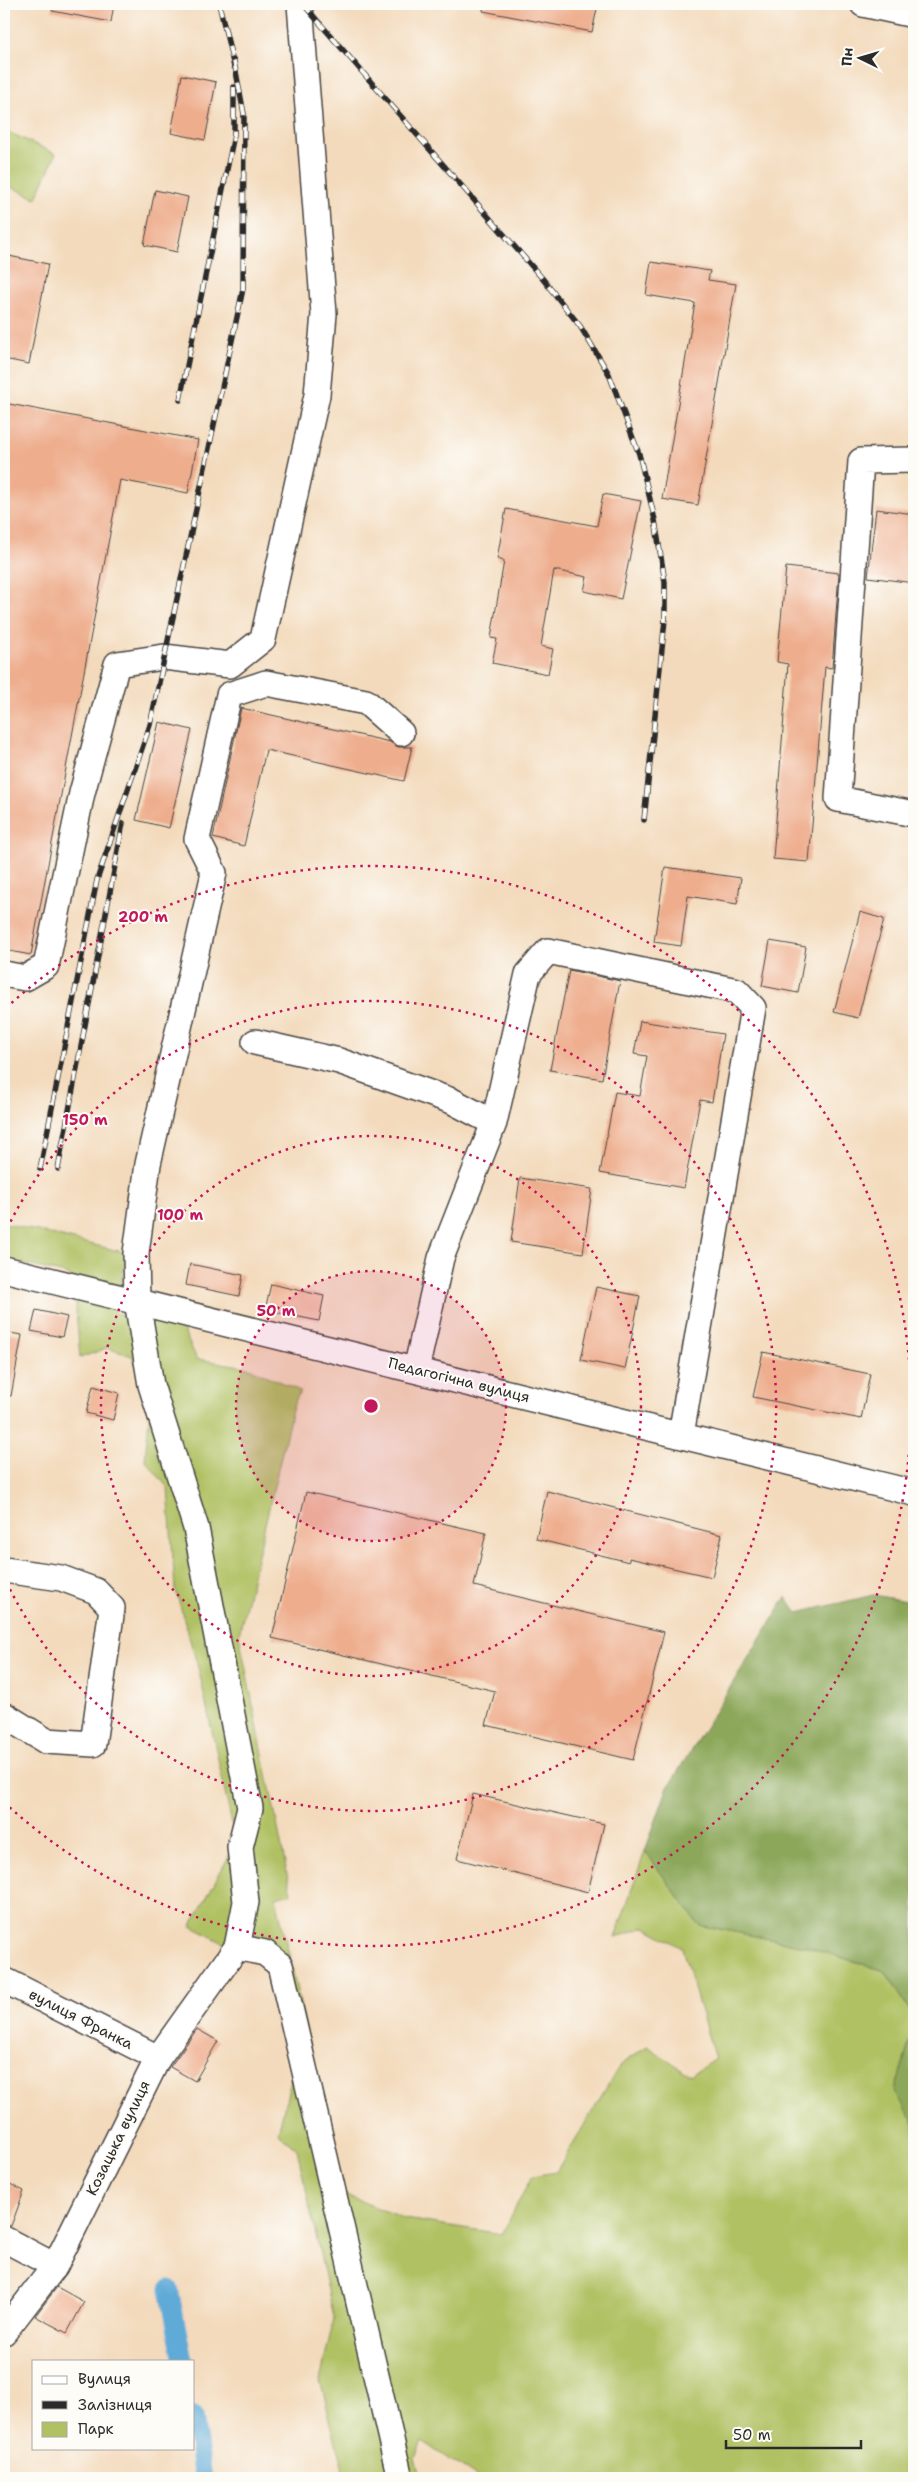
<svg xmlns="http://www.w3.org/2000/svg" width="918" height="2482" viewBox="0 0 918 2482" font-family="'Shantell Sans',sans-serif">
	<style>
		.green { fill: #b0c164; stroke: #6e7648 }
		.forest { fill: #8ca75a; stroke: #5c6942 }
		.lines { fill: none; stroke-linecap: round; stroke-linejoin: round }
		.canal { stroke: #61aad8; stroke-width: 19 }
		.building { fill: #eead8d }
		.minor-casing { stroke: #494541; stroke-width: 28 }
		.minor { stroke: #fff; stroke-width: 25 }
		.rail-casing { stroke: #2b2b2b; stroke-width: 5.5 }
		.rail { stroke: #fdfcf7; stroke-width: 4; stroke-dasharray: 11; stroke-linecap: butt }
		.ring { fill: none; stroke: #c2185b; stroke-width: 2.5; stroke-dasharray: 2.5 5 }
		.labels { text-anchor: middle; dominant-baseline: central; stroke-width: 4; stroke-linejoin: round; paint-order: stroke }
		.street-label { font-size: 15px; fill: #2b2b2b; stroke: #fdfcf7 }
		.centre { fill: #c2185b; stroke: #fdfcf7; stroke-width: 2.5 }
		.ring-label { font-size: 15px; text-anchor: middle; font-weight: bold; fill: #c2185b; stroke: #fdfcf7; stroke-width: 4; stroke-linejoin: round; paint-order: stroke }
	</style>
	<rect width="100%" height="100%" fill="#fdfcf7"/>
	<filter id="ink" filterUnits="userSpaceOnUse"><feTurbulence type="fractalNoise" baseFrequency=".02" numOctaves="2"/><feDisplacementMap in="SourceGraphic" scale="10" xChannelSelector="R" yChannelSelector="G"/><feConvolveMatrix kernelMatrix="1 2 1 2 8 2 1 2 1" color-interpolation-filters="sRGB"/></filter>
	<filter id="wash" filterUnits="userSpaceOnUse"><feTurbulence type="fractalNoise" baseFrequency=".0096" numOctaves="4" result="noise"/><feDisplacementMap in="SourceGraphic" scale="20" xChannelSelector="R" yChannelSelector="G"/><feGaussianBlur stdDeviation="1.12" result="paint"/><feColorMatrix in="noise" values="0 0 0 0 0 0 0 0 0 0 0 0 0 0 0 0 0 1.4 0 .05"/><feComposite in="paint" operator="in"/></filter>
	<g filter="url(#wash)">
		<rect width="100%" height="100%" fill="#f3dabc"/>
		<path class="green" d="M4 130 56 154 36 198 4 184Z
			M4 1223 127 1253 115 1313 182 1328 197 1359 247 1367 300 1391 293 1406 239 1635 291 1893 276 1897 343 2194 405 2219 502 2234 532 2176 556 2172 620 2065 647 2046 691 2075 715 2059 682 1948 645 1927 615 1938 645 1851 699 1925 805 1946 885 1971 914 2017V2027L895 2090 914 2124V2478H479L422 2442 415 2458 420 2478H345L320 2380 334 2318 297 2149 278 2133 295 2063 265 1965 191 1926 236 1843 199 1671 175 1588 168 1488 145 1460 151 1396 132 1356 107 1348 80 1358 75 1300 69 1275 4 1259Z"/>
		<path class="forest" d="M873 1595 907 1601 914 1598V2017L885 1971 805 1946 699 1925 645 1851 667 1789 786 1597 798 1613Z
			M914 2027V2124L895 2091Z"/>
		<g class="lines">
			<path class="canal" d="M169 2289 183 2361
				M194 2416 203 2478"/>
		</g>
		<g id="blocks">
			<path class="building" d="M53 4H114L111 22 52 11Z
				M484 4H598L592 32 483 11Z
				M182 75 216 82 205 140 171 133Z
				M155 190 188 197 177 252 144 245Z
				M4 255 48 264 29 364 4 359Z
				M651 262 710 271 708 280 736 284 698 505 662 499 695 303 646 295Z
				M4 403 198 440 188 493 120 480 31 955 4 950Z
				M603 494 641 501 621 599 584 591 587 577 554 570 541 646 553 649 548 674 492 663 497 639 491 638 504 561 497 559 506 509 597 526Z
				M876 509 914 514V583L868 577Z
				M786 567 839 573 832 668 825 667 809 862 773 859 788 664 777 662Z
				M241 708 390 742 398 747H412L404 781 266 750 244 846 213 838Z
				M159 722 192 730 169 828 136 820Z
				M665 867 741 878 737 904 688 896 681 946 654 942Z
				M860 912 884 919 858 1018 834 1012Z
				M770 941 806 947 798 993 762 986Z
				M569 970 620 981 602 1079 550 1070Z
				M640 1021 723 1034 712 1102 700 1100 684 1188 600 1173 615 1092 640 1096 647 1056 634 1054Z
				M520 1178 592 1189 583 1253 511 1242Z
				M190 1264 243 1275 239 1296 186 1285Z
				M271 1284 324 1296 319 1321 265 1310Z
				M596 1287 640 1296 625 1369 581 1360Z
				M36 1310 67 1317 62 1337 31 1331Z
				M4 1332 22 1335 11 1396H4Z
				M763 1352 870 1374 861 1419 753 1397Z
				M93 1386 119 1393 113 1420 86 1413Z
				M547 1491 722 1535 712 1577 629 1558V1562L536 1539Z
				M306 1492 486 1533 474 1586 664 1632 633 1760 486 1725 495 1691 272 1638Z
				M473 1794 604 1824 588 1892 457 1859Z
				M197 2029 218 2041 195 2081 170 2067Z
				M4 2181 24 2191 11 2226 4 2225Z
				M57 2287 84 2302 67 2333 35 2316Z"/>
		</g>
	</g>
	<g filter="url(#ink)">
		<use href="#blocks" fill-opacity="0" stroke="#494541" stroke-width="1"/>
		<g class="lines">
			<g class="minor-casing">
				<path id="minor" d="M863 4 914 15
					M914 460 861 461 838 799 914 814
					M4 974 25 978 46 966 82 793 117 664 164 657 230 665 263 639 317 395 324 314 300 4
					M255 1042 339 1061 452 1101 494 1123
					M4 1269 914 1493
					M416 1370 441 1258 494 1123 528 974 548 951 737 991 753 1008 681 1435
					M4 1570 61 1578 96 1591 112 1608 93 1744 46 1741 4 1715
					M237 1947 265 1953 280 1965 400 2478
					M4 1980 158 2058
					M4 2239 55 2266
					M4 2332 55 2266 158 2058 237 1947 246 1902 240 1847 250 1808 196 1528 151 1385 137 1301 136 1253 148 1164 214 873 197 839 229 695 266 683 366 702 401 733"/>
			</g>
			<use href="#minor" class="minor"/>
			<g class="rail-casing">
				<path id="rail" d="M219 4 234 67
					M303 4 542 278 580 326 609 374 639 454 655 520 665 582V620L644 820
					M180 400 234 135V87
					M40 1169 97 880 150 725 243 289 244 114 234 61
					M58 1169 123 823"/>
			</g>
			<use href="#rail" class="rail"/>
		</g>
	</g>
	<circle cx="371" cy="1406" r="135" fill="#c2185b" fill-opacity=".12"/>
	<g class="ring">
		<circle cx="371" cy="1406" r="135"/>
		<circle cx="371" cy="1406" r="270"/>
		<path d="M4 1235A405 405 0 1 1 4 1577"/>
		<path d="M6 1008A540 540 0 1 1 6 1804"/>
	</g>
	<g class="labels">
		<g class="street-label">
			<text transform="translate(459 1380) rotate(14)">Педагогічна вулиця</text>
			<text transform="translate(81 2019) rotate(27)">вулиця Франка</text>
			<text transform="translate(118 2138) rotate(-64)">Козацька вулиця</text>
		</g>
	</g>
	<circle cx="371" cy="1406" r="8" class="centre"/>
	<g class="ring-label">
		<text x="143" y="922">200 m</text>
		<text x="85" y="1125">150 m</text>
		<text x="180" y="1220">100 m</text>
		<text x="276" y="1316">50 m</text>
	</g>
	<rect width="918" height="2482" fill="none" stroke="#fdfcf7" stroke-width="20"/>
	<rect x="32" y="2360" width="162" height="90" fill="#fdfcf7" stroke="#a9a8a5"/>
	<rect x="42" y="2376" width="25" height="8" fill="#ffffff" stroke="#a9a8a5"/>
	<text x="78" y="2384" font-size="15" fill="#2b2b2b">Вулиця</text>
	<rect x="42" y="2401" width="25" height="8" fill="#2b2b2b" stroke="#a9a8a5"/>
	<text x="78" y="2410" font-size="15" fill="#2b2b2b">Залізниця</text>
	<rect x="42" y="2422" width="25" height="15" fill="#b0c164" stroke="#a9a8a5"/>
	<text x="78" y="2434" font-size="15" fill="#2b2b2b">Парк</text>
	<g transform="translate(860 58) rotate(275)" stroke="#fdfcf7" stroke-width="4" paint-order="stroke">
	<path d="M0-4L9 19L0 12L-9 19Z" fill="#2b2b2b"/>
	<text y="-8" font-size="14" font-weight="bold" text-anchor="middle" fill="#2b2b2b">Пн</text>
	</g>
	<path d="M726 2440v8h135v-8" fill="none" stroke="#2b2b2b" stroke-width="2.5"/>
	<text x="733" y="2440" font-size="15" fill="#2b2b2b" stroke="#fdfcf7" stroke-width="4" paint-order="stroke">50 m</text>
</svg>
